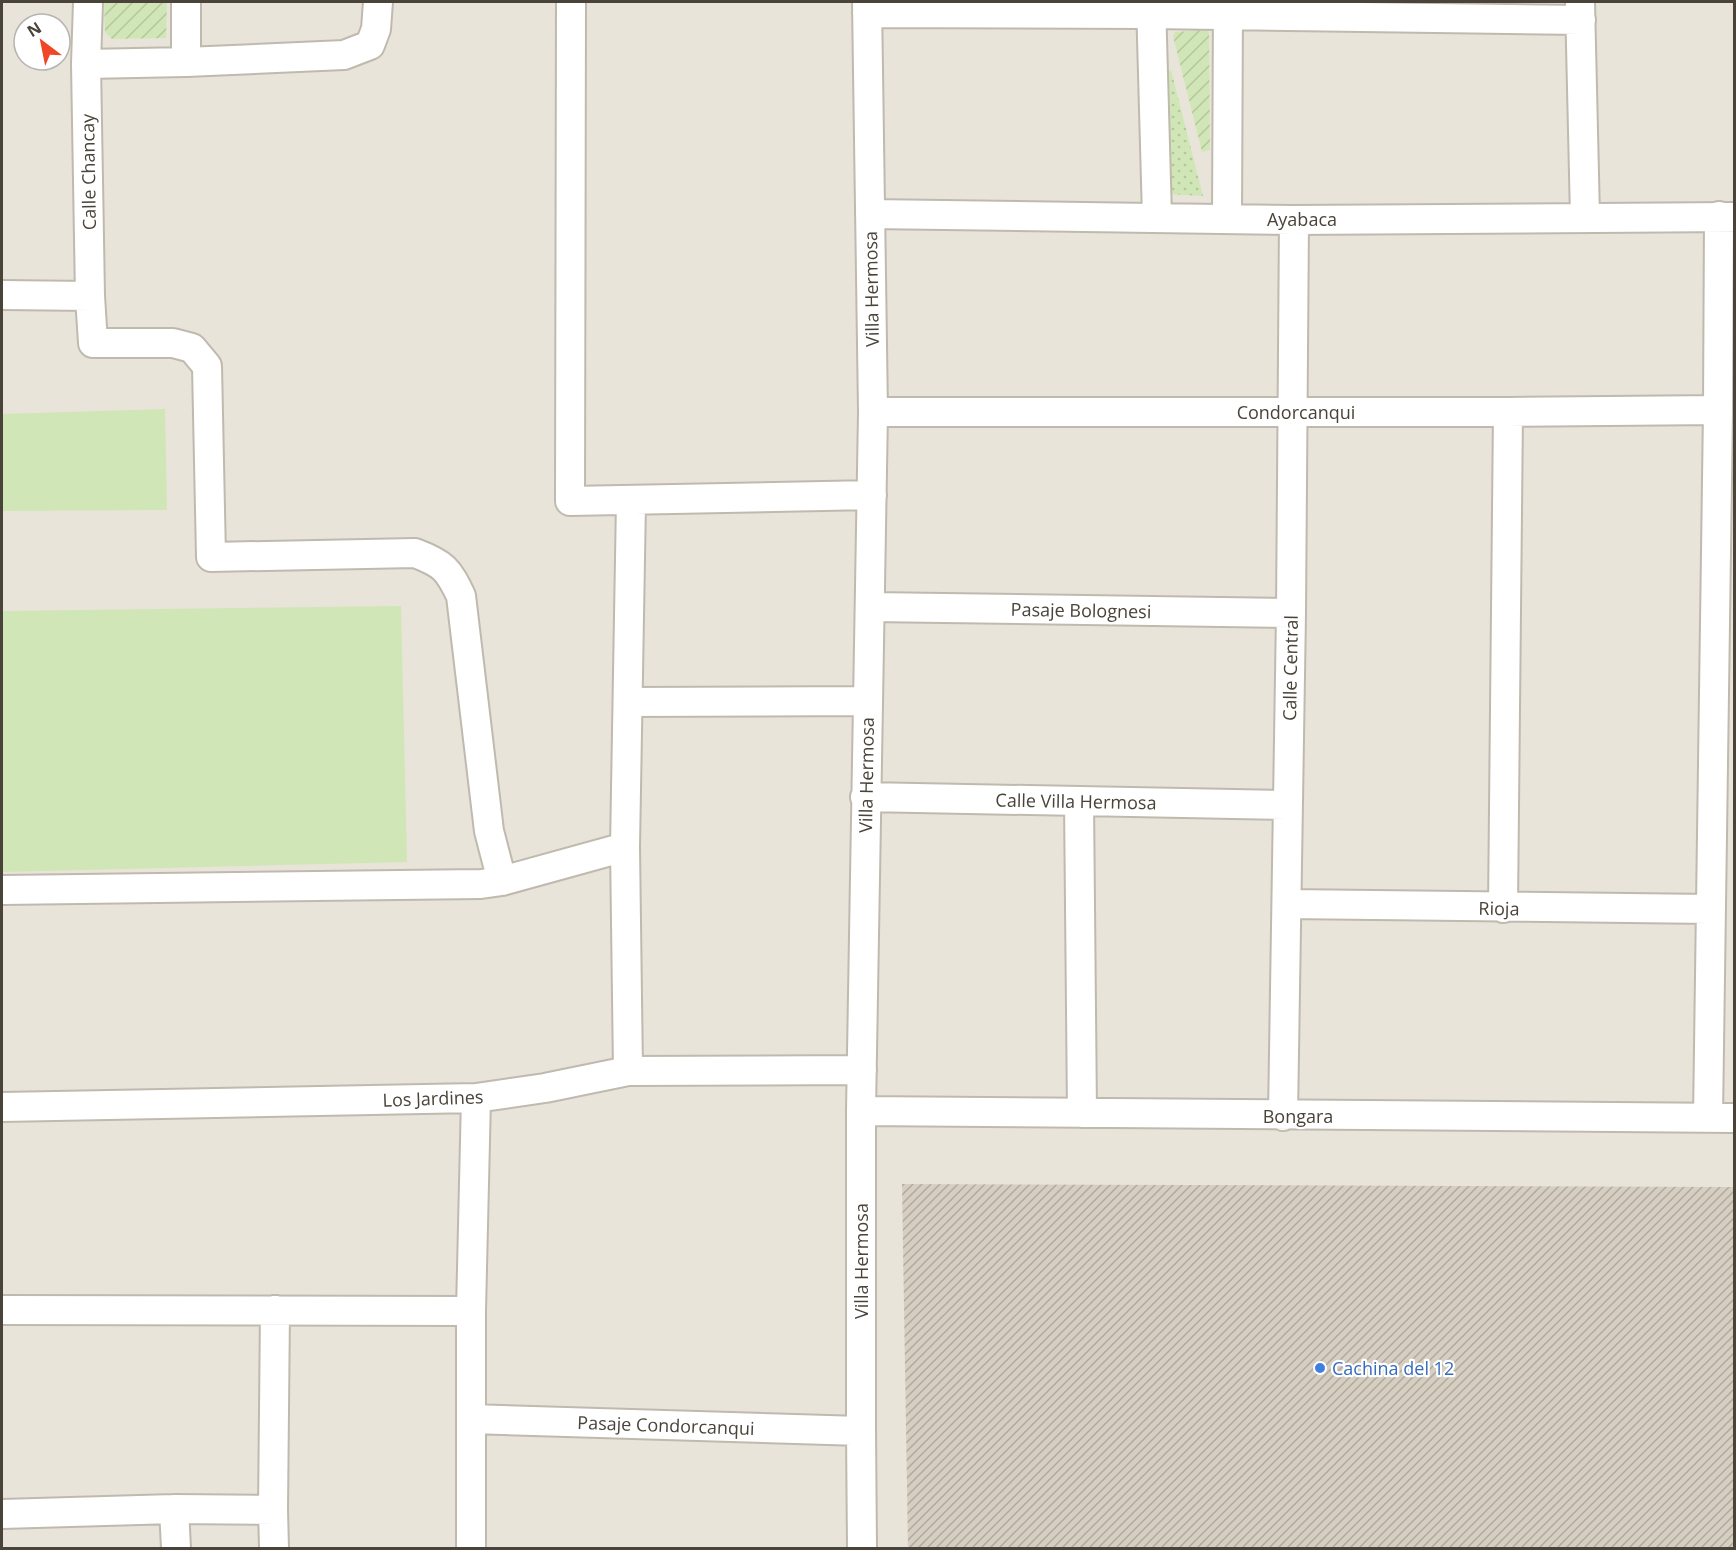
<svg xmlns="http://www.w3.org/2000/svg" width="1736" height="1550" viewBox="0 0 1736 1550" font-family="'Open Sans',sans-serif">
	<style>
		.residential { fill: #e8e4d9; fill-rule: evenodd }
		.grass { fill: url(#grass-dots) }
		.garden { fill: url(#garden-furrows) }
		.pitch { fill: #d1e6b6 }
		.building { fill: url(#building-hatch) }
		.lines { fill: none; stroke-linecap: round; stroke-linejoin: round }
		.minor-casing { stroke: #c0b9ae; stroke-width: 32 }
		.minor { stroke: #fff; stroke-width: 28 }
		.shop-dot { fill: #3f7fe0; stroke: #fff; stroke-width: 2 }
		.labels { text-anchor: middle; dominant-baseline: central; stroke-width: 4.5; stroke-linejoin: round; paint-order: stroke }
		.street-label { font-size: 18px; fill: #494339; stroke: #fff }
		.shop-label { font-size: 18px; fill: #366cbe; stroke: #fff; text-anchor: start }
	</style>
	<defs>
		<pattern id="grass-dots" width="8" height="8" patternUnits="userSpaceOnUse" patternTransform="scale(1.5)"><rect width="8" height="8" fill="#d1e6b6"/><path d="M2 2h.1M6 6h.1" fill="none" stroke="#b5c69d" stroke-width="1.8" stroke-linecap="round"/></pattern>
		<pattern id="garden-furrows" width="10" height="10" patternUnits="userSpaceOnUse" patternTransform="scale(1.5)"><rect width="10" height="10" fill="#d1e6b6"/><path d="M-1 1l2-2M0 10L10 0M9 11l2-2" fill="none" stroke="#b5c69d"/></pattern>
		<pattern id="building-hatch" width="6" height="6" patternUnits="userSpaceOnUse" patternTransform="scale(1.5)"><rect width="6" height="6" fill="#d6cec1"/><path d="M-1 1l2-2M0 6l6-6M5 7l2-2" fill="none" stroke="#b0a99e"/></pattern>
	</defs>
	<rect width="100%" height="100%" fill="#f5f2eb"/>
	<path class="residential" d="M2 2H1734V1548H2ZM24 24H60V60H24Z"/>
	<path class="grass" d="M1171 70 1203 196 1168 194V72Z"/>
	<path class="garden" d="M104 2H167L166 38 112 39 105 32Z
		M1206 30 1209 32 1210 150 1202 152 1173 36 1175 32Z"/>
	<path class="pitch" d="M165 409 167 510 2 511V414Z
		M401 606 407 862 2 872V611Z"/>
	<path class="building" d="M902 1184 1734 1187V1548H908Z"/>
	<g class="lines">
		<g class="minor-casing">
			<path id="minor" d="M88 2 86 64 90 296 93 343H173L192 348 207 366 211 557 415 553C444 564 448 569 461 596L489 831 502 881
				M571 2 570 501 872 495
				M1151 2 1157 217
				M1580 2 1585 217
				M867 13 1151 14 1581 20
				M186 62V2
				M86 64 186 62 344 55 370 45 376 29 378 2
				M870 214 1294 220 1734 217
				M1227 218 1228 2
				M2 295 90 296
				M873 412H1508L1718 410
				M870 607 1291 613
				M628 702 867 701
				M865 797 1287 805
				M1079 801 1082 1113
				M2 890 481 884 502 881 625 847
				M1287 904 1711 909
				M1503 908 1508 412
				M628 1071 625 847 631 501
				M2 1107 476 1098 545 1088 628 1071 862 1070
				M861 1111 1734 1118
				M1283 1116 1291 613 1294 220
				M1708 1118 1718 410 1719 216
				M2 1310 471 1311
				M471 1419 861 1431
				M174 1509 176 1548
				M2 1514 174 1509 273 1510
				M274 1548 273 1510 275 1310
				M471 1548V1311L476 1098
				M862 1548 861 1431V1111L873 412 867 2"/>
		</g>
		<use href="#minor" class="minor"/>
	</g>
	<circle class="shop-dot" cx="1320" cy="1368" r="6"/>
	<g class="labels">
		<g class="street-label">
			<text transform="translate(88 172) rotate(-91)">Calle Chancay</text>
			<text x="1302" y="219">Ayabaca</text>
			<text transform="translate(871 289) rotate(-91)">Villa Hermosa</text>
			<text x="1296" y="412">Condorcanqui</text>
			<text transform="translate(1081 610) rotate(1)">Pasaje Bolognesi</text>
			<text transform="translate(1290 668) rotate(-89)">Calle Central</text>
			<text transform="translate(866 775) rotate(-89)">Villa Hermosa</text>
			<text transform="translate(1076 801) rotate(1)">Calle Villa Hermosa</text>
			<text transform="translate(1499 908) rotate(1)">Rioja</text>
			<text transform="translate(433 1098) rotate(-2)">Los Jardines</text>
			<text x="1298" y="1116">Bongara</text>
			<text transform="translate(861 1261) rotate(-90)">Villa Hermosa</text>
			<text transform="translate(666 1425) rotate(2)">Pasaje Condorcanqui</text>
		</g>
		<g class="shop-label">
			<text x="1332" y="1368">Cachina del 12</text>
		</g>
	</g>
	<rect width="1736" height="1550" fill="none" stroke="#494339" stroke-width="6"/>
	<g transform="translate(42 42) rotate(328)"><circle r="28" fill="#ffffff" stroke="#b6b4b0" stroke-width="1.5"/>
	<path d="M0-4.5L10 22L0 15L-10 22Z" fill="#ef4628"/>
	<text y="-9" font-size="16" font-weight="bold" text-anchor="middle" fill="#494339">N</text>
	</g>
</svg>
